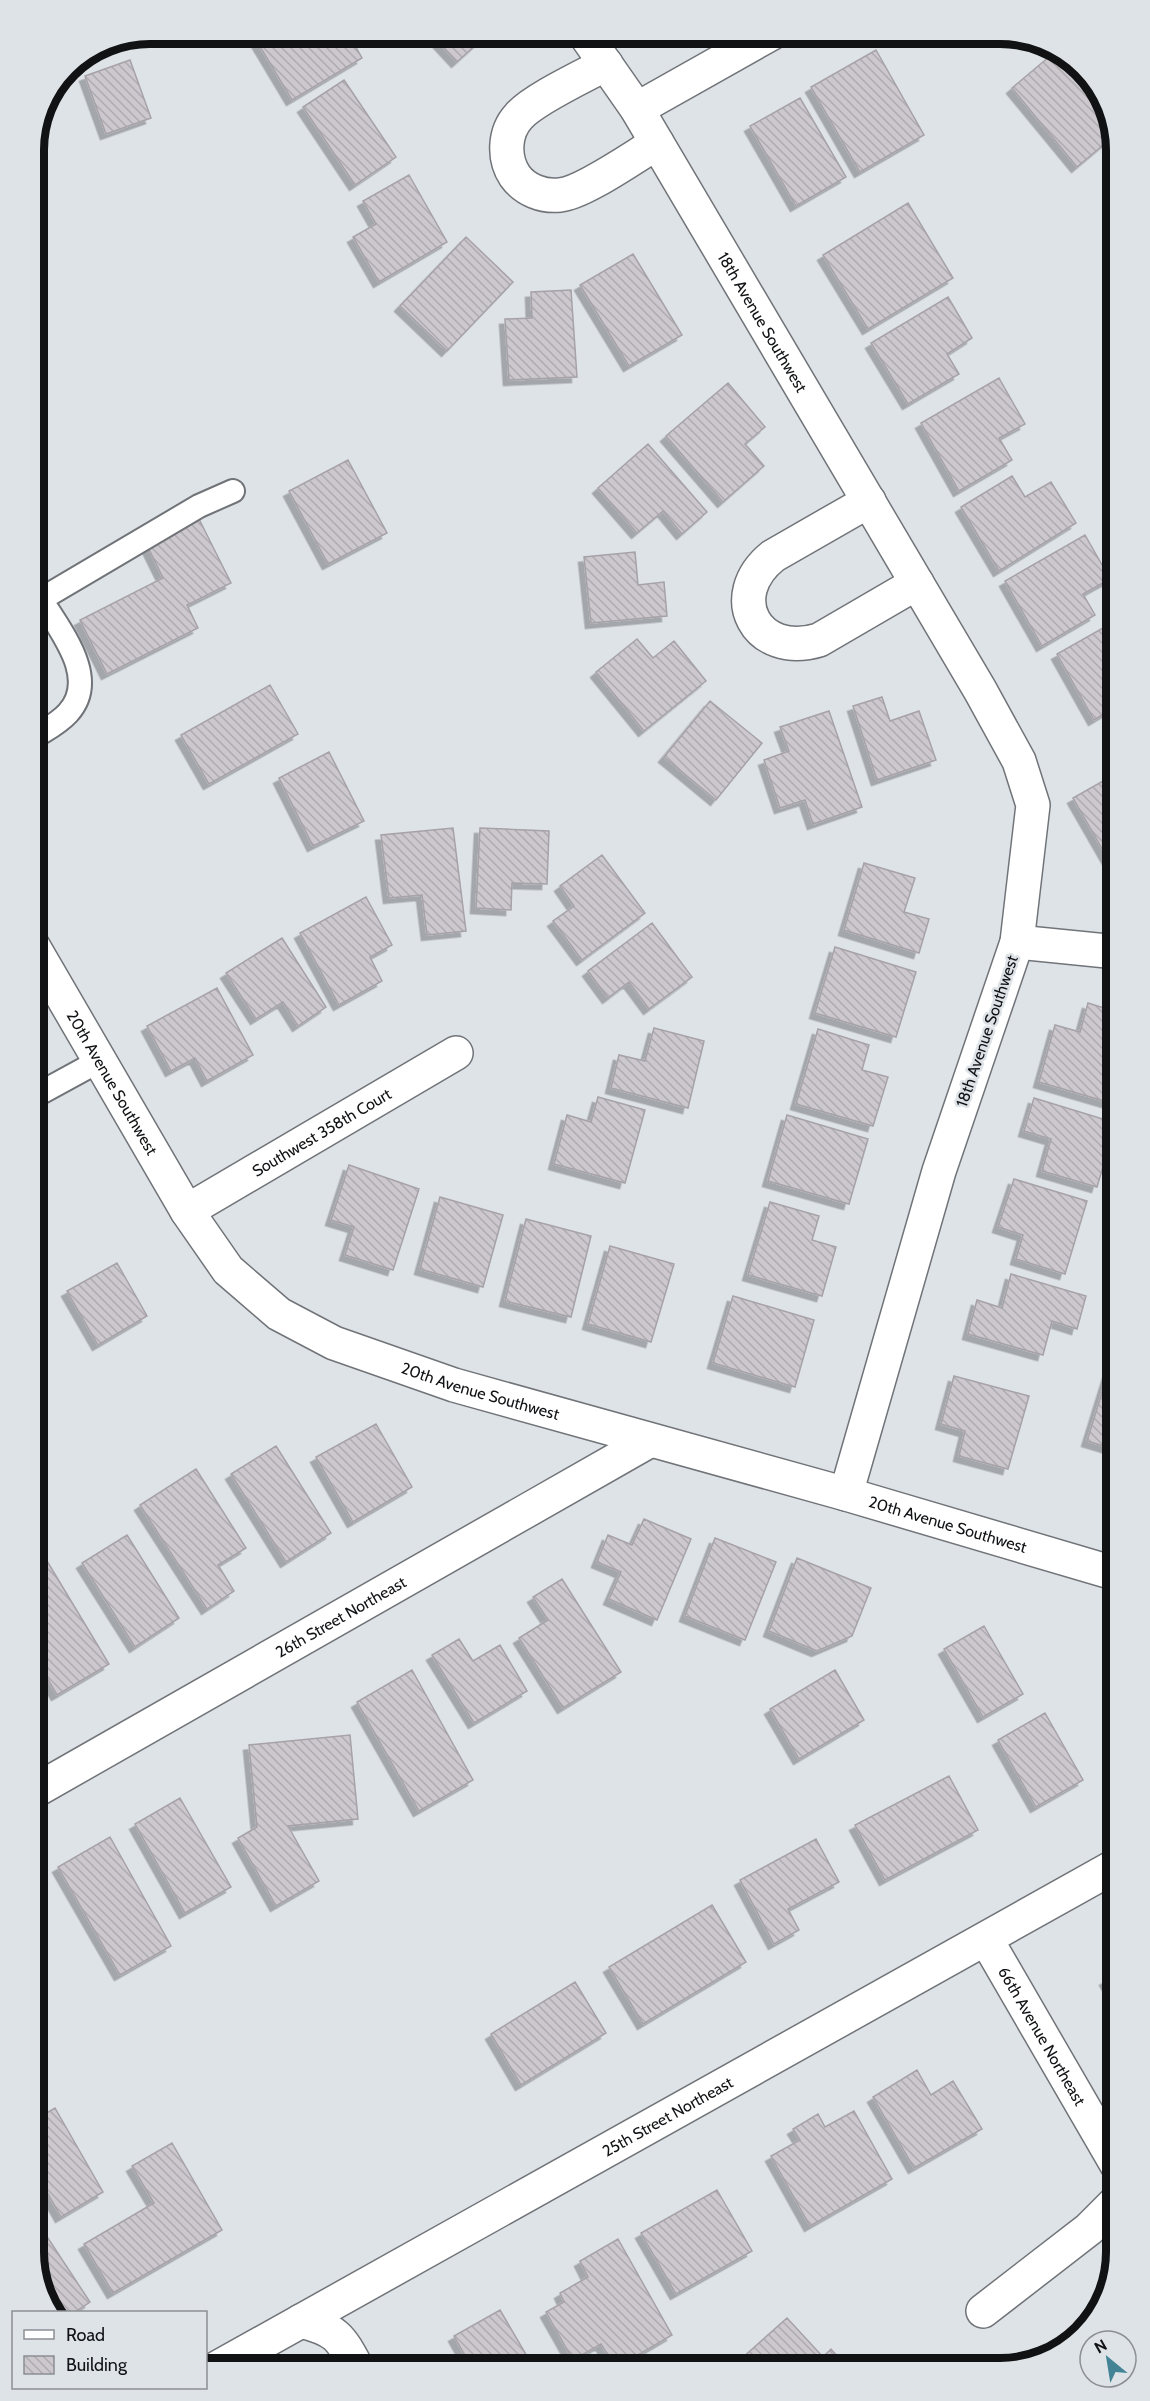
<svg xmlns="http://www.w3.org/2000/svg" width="1150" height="2401" viewBox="0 0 1150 2401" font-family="Cabin,sans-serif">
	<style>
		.building { fill: url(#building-back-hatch); stroke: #a6a2a7; stroke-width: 1.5; filter: url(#shadow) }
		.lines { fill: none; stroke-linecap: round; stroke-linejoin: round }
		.service-casing { stroke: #707478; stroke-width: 26 }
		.minor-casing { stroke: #707478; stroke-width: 36 }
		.service { stroke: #fff; stroke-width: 22 }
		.minor { stroke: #fff; stroke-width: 33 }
		.labels { text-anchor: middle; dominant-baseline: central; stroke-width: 5; stroke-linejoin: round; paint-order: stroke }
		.street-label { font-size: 16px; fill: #111214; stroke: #dee3e8 }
		.rim { fill: none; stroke: #111214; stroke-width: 8 }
	</style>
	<defs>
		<pattern id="building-back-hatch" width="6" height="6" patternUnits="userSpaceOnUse" patternTransform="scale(1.5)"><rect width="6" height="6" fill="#ccc8ce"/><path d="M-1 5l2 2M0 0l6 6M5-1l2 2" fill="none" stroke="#aeabb0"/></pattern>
		<filter id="shadow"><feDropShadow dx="-5.5" dy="5.5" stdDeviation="0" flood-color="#0004"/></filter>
	</defs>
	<rect width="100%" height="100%" fill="#dee3e8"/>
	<path class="building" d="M252 33H316L322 44 342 33H348L362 58 292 100Z
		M430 33H489L457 62Z
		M876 50 924 135 860 172 811 87Z
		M1056 51 1071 57 1108 105 1114 136 1077 167 1012 88Z
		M130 60 151 118 106 134 85 76Z
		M344 80 396 157 355 185 303 107Z
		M800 98 846 177 796 206 750 126Z
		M409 175 447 242 379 282 353 237 376 224 363 201Z
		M908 203 953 278 868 329 823 255Z
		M466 237 513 282 447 351 400 306Z
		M633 254 682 335 629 366 580 285Z
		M571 290 577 377 509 380 505 319 532 318 531 292Z
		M948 297 972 338 947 354 959 374 908 404 871 343Z
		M999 378 1025 424 999 438 1012 460 959 491 921 423Z
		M728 383 765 427 745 444 764 466 723 502 666 436Z
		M648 444 707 512 682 534 663 511 637 533 598 488Z
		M348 460 387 533 328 564 289 491Z
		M1012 476 1025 497 1051 482 1076 523 999 571 961 507Z
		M196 513 231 583 187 605 198 628 107 674 80 620 163 578 144 539Z
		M1085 535 1110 579 1083 594 1095 615 1042 646 1005 581Z
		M635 552 638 585 664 582 667 616 591 623 584 557Z
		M1117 620V706L1094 720 1057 654Z
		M637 639 653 658 674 641 706 681 644 731 596 672Z
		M270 685 298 734 209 784 181 735Z
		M882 697 890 721 919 711 936 760 877 780 853 706Z
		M710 701 762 743 716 800 664 757Z
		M829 711 862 807 813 824 805 800 780 808 764 760 789 751 780 727Z
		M329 752 364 821 313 846 279 778Z
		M1117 773V864L1112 866 1073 798Z
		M453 828 466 931 427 935 422 895 389 898 381 835Z
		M480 828 549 831 547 884 512 883 511 910 476 908Z
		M602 855 645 913 582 960 553 921 574 906 560 886Z
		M864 863 915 878 904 912 929 919 919 953 844 930Z
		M366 897 392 945 370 957 382 981 339 1005 300 933Z
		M652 923 692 977 649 1009 629 982 608 998 588 971Z
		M282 938 326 1007 298 1026 283 1002 256 1019 226 973Z
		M835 947 916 972 896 1037 815 1013Z
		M217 988 253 1055 207 1081 195 1058 171 1071 147 1026Z
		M1088 1003 1117 1012V1084L1111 1103 1039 1082 1055 1025 1080 1032Z
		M654 1028 704 1041 688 1108 611 1088 619 1055 645 1061Z
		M818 1029 869 1045 862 1070 888 1077 873 1126 796 1104Z
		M598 1097 645 1110 625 1183 554 1164 567 1115 591 1122Z
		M1034 1098 1116 1123 1097 1187 1042 1171 1051 1139 1024 1131Z
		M787 1115 868 1139 849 1204 768 1181Z
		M349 1165 419 1189 393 1270 345 1255 354 1227 331 1220Z
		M1014 1179 1087 1201 1065 1274 1016 1259 1023 1235 998 1227Z
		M440 1197 503 1215 483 1287 420 1269Z
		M770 1202 819 1216 812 1240 836 1247 822 1296 748 1275Z
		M526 1219 591 1236 571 1317 505 1301Z
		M610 1246 674 1264 651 1342 588 1324Z
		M117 1263 147 1316 98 1345 67 1291Z
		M1011 1274 1086 1296 1077 1329 1052 1321 1043 1355 968 1334 977 1300 1002 1308Z
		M733 1296 814 1320 795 1387 713 1363Z
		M1109 1370 1117 1372V1450L1087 1441Z
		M954 1376 1029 1396 1008 1469 959 1456 965 1431 941 1424Z
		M376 1424 412 1487 353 1522 316 1457Z
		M276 1446 331 1533 286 1562 231 1474Z
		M196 1469 246 1548 218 1565 234 1591 207 1609 140 1505Z
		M644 1519 691 1539 657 1620 609 1599 621 1572 597 1562 608 1535 632 1545Z
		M127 1535 179 1618 135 1647 82 1563Z
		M715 1538 776 1562 745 1640 685 1616Z
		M44 1556 109 1664 57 1695 33 1654V1562Z
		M797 1558 871 1588 852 1636 817 1651 769 1631Z
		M562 1579 621 1672 563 1708 519 1638 548 1620 533 1597Z
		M984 1626 1023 1694 983 1717 944 1649Z
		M459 1639 473 1661 500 1645 527 1691 474 1723 432 1655Z
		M412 1670 473 1780 419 1811 357 1702Z
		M835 1670 864 1720 799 1759 770 1709Z
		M1045 1713 1083 1780 1036 1807 998 1740Z
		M350 1735 358 1819 288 1826 319 1881 276 1906 238 1838 257 1827 249 1745Z
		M949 1776 978 1830 885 1880 855 1825Z
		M180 1798 231 1887 185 1913 135 1824Z
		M110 1837 171 1946 120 1975 58 1867Z
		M816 1839 839 1882 788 1909 799 1930 774 1944 740 1880Z
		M712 1905 746 1962 643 2024 609 1967Z
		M1117 1973V2001L1105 1980Z
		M575 1982 606 2033 521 2085 491 2034Z
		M917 2070 931 2095 953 2081 982 2129 914 2168 873 2097Z
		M55 2108 103 2192 61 2217 33 2167V2121Z
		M854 2111 892 2179 810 2226 771 2156 800 2140 793 2129 818 2114 825 2127Z
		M172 2143 222 2230 113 2293 84 2244 154 2203 132 2166Z
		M717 2190 752 2251 676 2294 641 2233Z
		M38 2223 90 2302 75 2312H56L42 2296 33 2251V2227Z
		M618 2239 672 2335 616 2368 601 2344 573 2360 546 2312 564 2302 560 2293 588 2277 580 2261Z
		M500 2310 534 2368H453L467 2359 454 2336Z
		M787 2318 823 2357 831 2349 848 2368H731Z"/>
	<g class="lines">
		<g class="service-casing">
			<path id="service" d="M33 604 199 506 233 491
				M33 738C45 730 58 724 68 713 100 678 60 631 41 599
				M33 1097 99 1061"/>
		</g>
		<g class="minor-casing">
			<g id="minor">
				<path id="s1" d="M584 33 637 109 980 690 1019 761 1033 805 1017 942 939 1171 846 1494"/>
				<path d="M606 64C584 76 534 99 519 116 504 132 503 158 515 176 525 190 543 197 560 195 583 193 635 156 657 143"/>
				<path d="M637 109 772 33"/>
				<path d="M869 501 773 556C723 596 756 659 819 640L917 583"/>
				<path d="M1017 942 1117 952"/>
				<path id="s2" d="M33 946 187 1211 228 1270 279 1314 334 1343 454 1385 846 1494 1117 1574"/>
				<path id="s3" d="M187 1211 456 1053"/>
				<path id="s4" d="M33 1792 649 1441"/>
				<path id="s5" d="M986 1939 1117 2165"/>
				<path d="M983 2311 1089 2229 1117 2201"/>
				<path d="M301 2321C336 2330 340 2336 357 2368"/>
				<path id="s6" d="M217 2368 1117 1865"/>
			</g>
		</g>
		<use href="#service" class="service"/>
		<use href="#minor" class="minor"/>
	</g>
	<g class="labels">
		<g class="street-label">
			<text stroke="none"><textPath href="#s1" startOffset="340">18th Avenue Southwest</textPath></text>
			<text transform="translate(987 1031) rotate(-71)">18th Avenue Southwest</text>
			<text stroke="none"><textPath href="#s2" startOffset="158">20th Avenue Southwest</textPath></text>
			<text stroke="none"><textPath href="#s3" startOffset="156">Southwest 358th Court</textPath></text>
			<text stroke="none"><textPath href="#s2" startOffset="662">20th Avenue Southwest</textPath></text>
			<text stroke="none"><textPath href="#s2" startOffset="1148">20th Avenue Southwest</textPath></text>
			<text stroke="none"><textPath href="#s4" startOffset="354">26th Street Northeast</textPath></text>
			<text stroke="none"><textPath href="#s5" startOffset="112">66th Avenue Northeast</textPath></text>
			<text stroke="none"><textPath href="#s6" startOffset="516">25th Street Northeast</textPath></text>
		</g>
	</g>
	<path d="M0 0H1150V2401H0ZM150 44H1000A106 106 0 0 1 1106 150V2252A106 106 0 0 1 1000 2358H150A106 106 0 0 1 44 2252V150A106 106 0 0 1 150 44Z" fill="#dee3e8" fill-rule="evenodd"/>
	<path class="rim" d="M150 44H1000A106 106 0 0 1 1106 150V2252A106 106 0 0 1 1000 2358H150A106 106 0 0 1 44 2252V150A106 106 0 0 1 150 44Z"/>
	<rect x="12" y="2311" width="195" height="78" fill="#dee3e8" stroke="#8c8f93" stroke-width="1.5"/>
	<rect x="24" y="2330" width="30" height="9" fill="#ffffff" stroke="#8c8f93" stroke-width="1.5"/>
	<text x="66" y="2341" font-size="18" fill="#111214">Road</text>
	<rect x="24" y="2356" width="30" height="18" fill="url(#building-back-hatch)" stroke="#8c8f93" stroke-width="1.5"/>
	<text x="66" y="2371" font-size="18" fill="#111214">Building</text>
	<g transform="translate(1108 2359) rotate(330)"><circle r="28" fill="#dee3e8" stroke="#8c8f93" stroke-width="1.5"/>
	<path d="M0-4.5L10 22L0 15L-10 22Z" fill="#428495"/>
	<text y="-9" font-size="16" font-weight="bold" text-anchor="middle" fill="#111214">N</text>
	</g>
</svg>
